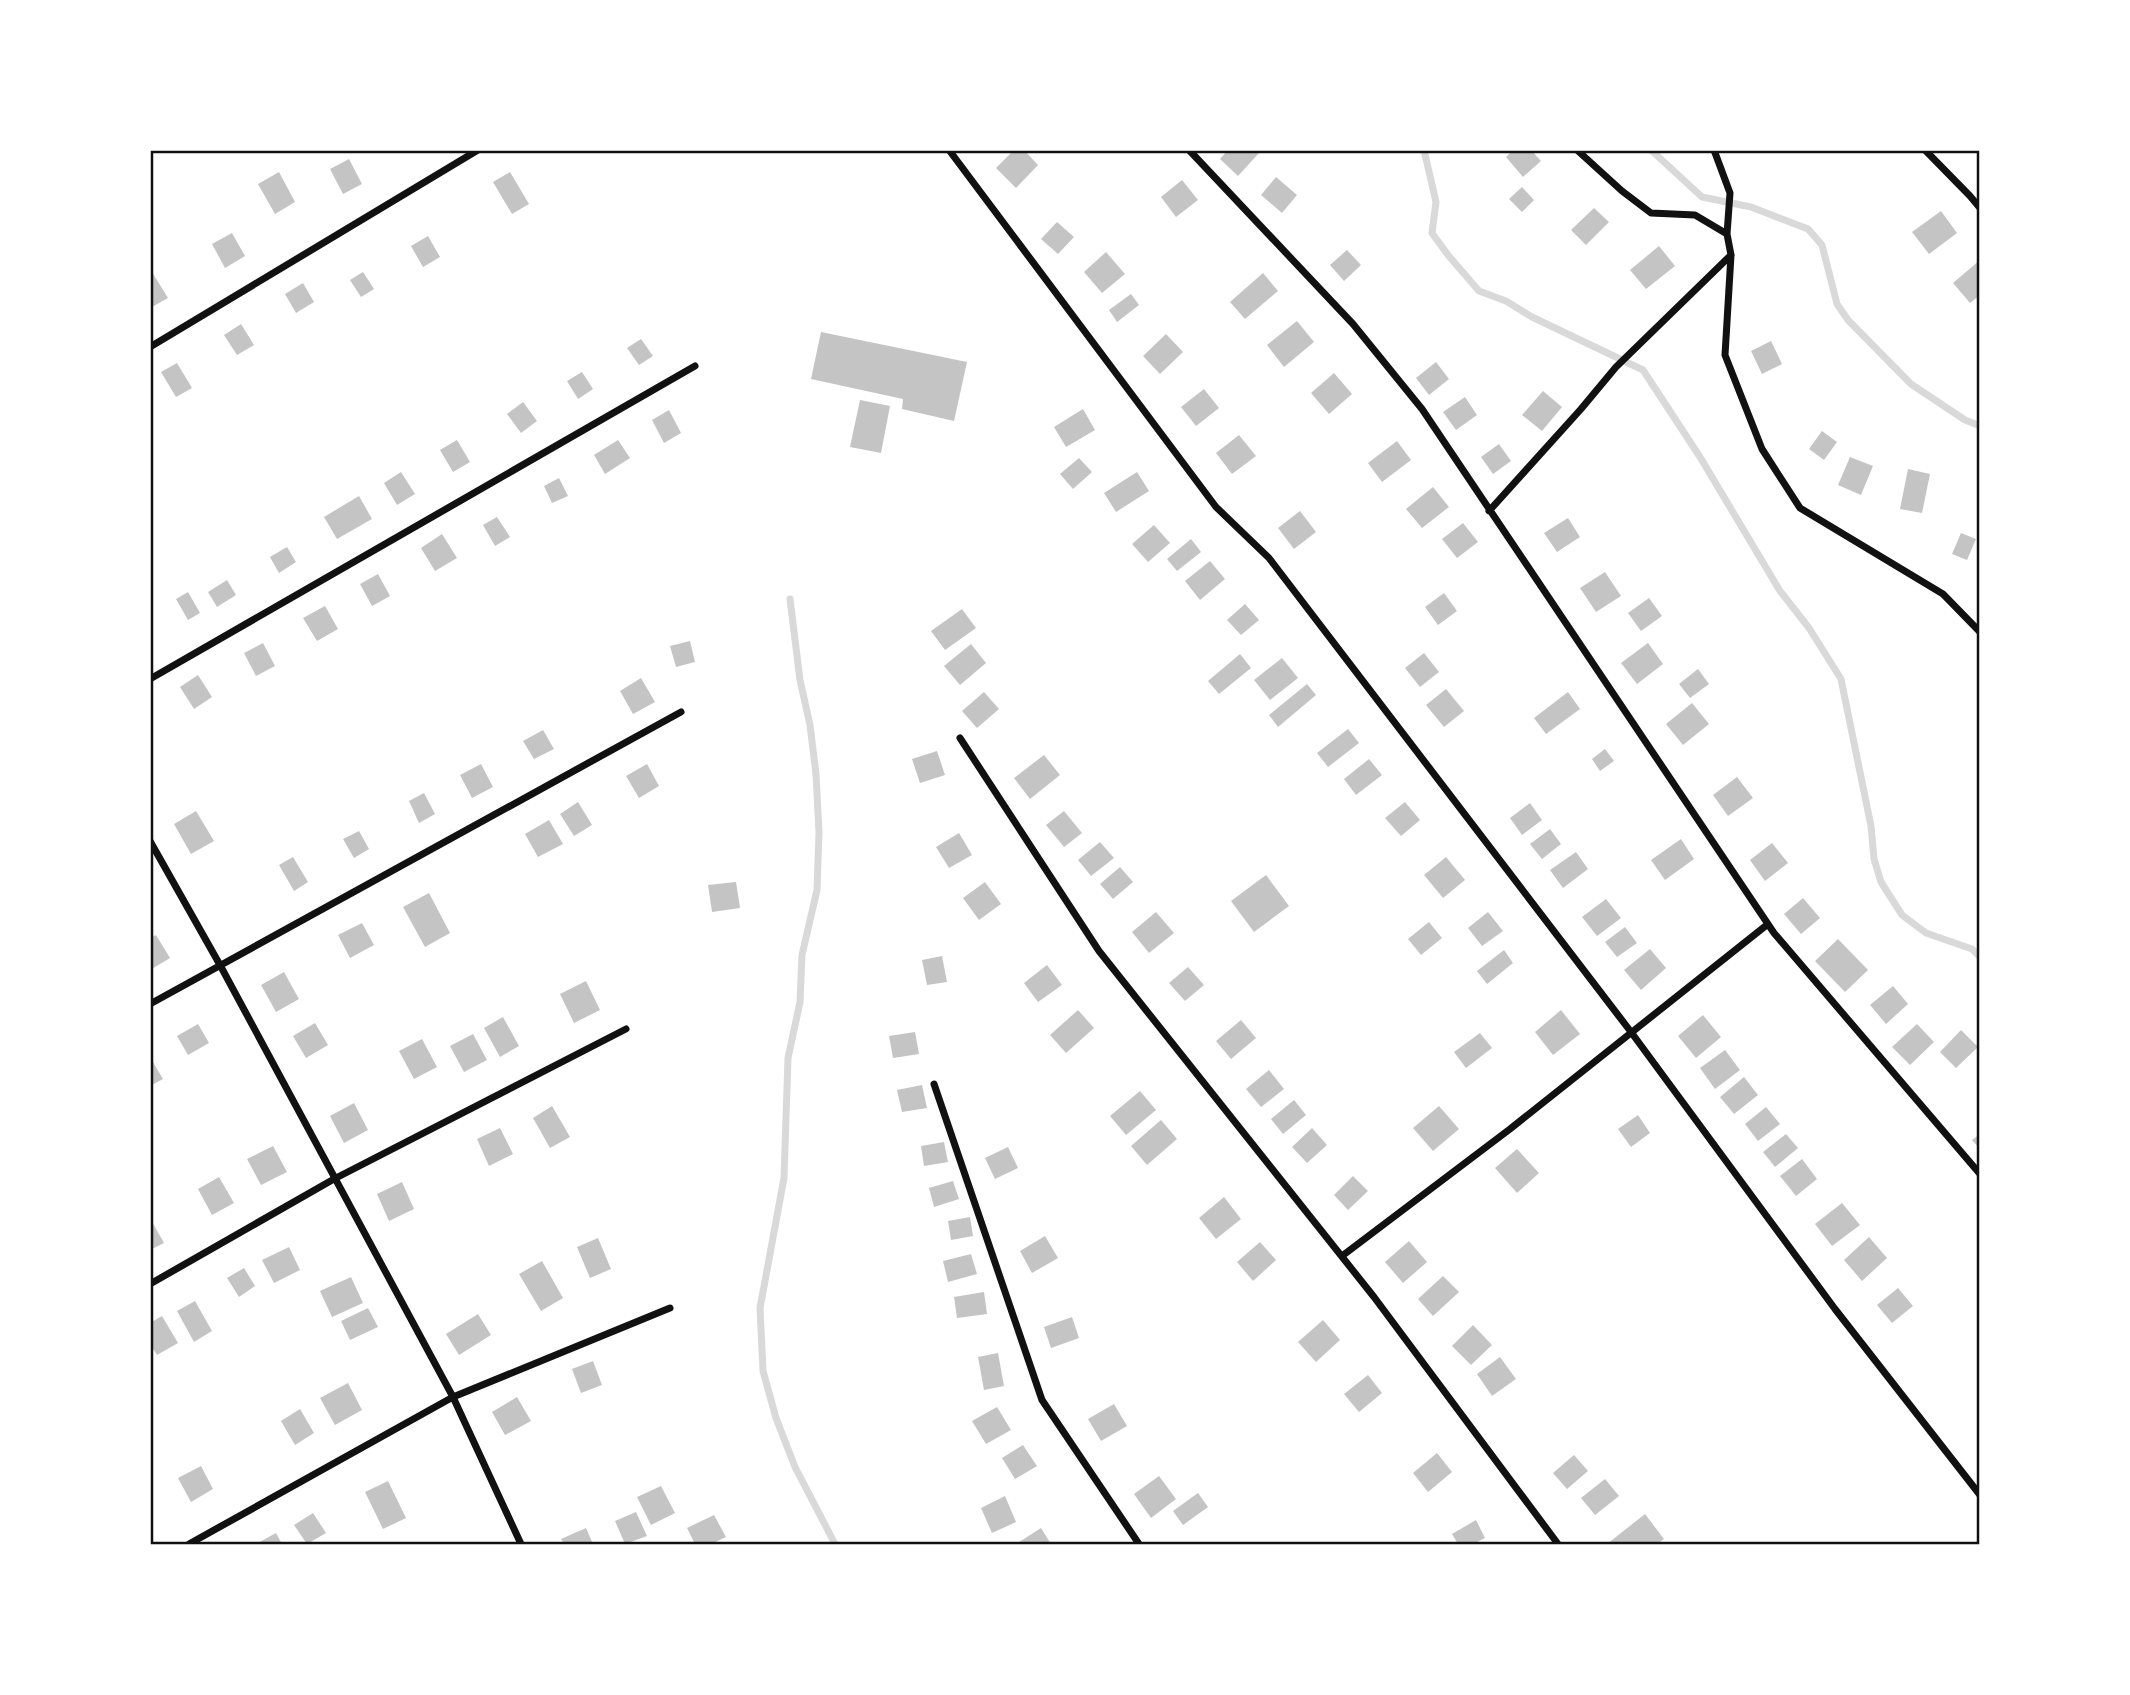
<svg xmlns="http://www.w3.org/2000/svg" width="2130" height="1695" viewBox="0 0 2130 1695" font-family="'DM Sans',sans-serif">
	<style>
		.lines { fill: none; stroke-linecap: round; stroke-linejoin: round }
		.stream { stroke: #d9d9d9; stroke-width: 7 }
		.building { fill: #c4c4c4 }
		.minor { stroke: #111; stroke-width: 7 }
		.neatline { fill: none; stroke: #111; stroke-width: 2.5 }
	</style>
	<rect width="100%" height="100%" fill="#fff"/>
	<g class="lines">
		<path class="stream" d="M1424 150 1436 202 1432 233 1448 255 1479 291 1506 301 1532 317 1643 370 1700 457 1780 591 1809 628 1841 679 1871 826 1874 859 1881 882 1902 915 1926 933 1972 949 1980 957
			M1651 150 1702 197 1751 207 1808 229 1822 245 1837 304 1848 320 1911 384 1965 420 1980 426
			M790 599 800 680 810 725 816 774 819 832 817 890 802 955 800 1002 788 1058 784 1178 760 1308 763 1371 776 1418 795 1467 835 1544"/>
	</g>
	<path class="building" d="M1014 150H1024L1038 165 1016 188 996 168Z
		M1228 150H1256L1259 153 1238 176 1220 159Z
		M1513 150H1531L1541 161 1523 177 1506 157Z
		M349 159 362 184 343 194 330 169Z
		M279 172 295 202 275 214 258 184Z
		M510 172 529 204 512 214 493 182Z
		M1276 177 1297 195 1282 213 1261 195Z
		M1182 180 1198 200 1176 217 1161 197Z
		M1522 187 1534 200 1522 212 1509 199Z
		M1594 208 1609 222 1586 245 1571 230Z
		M1941 211 1957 233 1929 254 1912 232Z
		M1057 222 1074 237 1058 254 1041 239Z
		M232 233 245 256 225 268 212 244Z
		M428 236 440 257 423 267 411 246Z
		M1659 246 1675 266 1646 289 1630 270Z
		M1347 250 1361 265 1344 281 1330 265Z
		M1106 252 1125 274 1102 293 1084 272Z
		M1980 260V295L1970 303 1953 283Z
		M152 272 168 298 150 308V273Z
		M363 272 374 289 361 297 350 280Z
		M1263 273 1278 291 1245 319 1230 302Z
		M303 283 314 302 296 313 285 294Z
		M1131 294 1139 305 1117 322 1109 310Z
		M1297 321 1314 342 1284 367 1267 345Z
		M241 324 254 345 237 355 224 335Z
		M821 332 967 362 954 421 902 409 903 399 811 379Z
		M1166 334 1183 352 1160 374 1143 356Z
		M641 339 653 356 639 365 627 348Z
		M1771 341 1782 364 1762 374 1751 351Z
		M1436 362 1449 379 1429 395 1416 378Z
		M177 363 192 388 176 397 161 372Z
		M582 372 593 389 578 399 567 381Z
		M1334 373 1352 394 1329 414 1311 393Z
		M1204 389 1219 408 1196 426 1181 407Z
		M1543 391 1562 407 1542 431 1522 415Z
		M1465 397 1477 415 1456 430 1443 412Z
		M860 400 890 406 881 453 850 447Z
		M523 402 537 421 521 433 507 414Z
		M1083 409 1095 430 1066 447 1054 427Z
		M669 410 681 433 664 443 652 420Z
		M1822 431 1837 442 1824 460 1809 449Z
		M1239 435 1256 456 1232 474 1216 453Z
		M457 440 470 462 453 472 440 450Z
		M618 440 630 458 605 474 594 455Z
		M1397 441 1411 460 1382 482 1368 463Z
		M1499 444 1511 461 1493 474 1481 457Z
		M1850 457 1873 466 1861 495 1838 485Z
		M1079 458 1092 472 1073 489 1060 474Z
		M1908 469 1930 474 1922 513 1900 509Z
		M401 472 415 494 397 505 384 483Z
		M1137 472 1149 491 1116 512 1104 493Z
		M559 478 568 496 552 503 544 486Z
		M1433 487 1449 507 1422 528 1406 509Z
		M359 496 372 519 337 539 324 517Z
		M1300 511 1316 532 1294 549 1278 528Z
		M497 517 510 537 495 546 483 525Z
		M1568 518 1580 537 1557 552 1544 533Z
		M1463 523 1478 542 1457 558 1442 539Z
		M1154 525 1170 543 1148 562 1132 544Z
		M1961 533 1976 539 1967 560 1952 554Z
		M442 534 457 558 435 571 421 548Z
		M1191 539 1201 552 1177 571 1167 559Z
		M287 547 296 562 279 573 270 557Z
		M1210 561 1225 579 1200 600 1185 581Z
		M1605 572 1621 596 1596 612 1580 588Z
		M378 574 390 596 372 606 360 584Z
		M227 580 236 595 217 607 208 592Z
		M188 592 200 613 188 620 176 599Z
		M1444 593 1457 611 1438 625 1425 607Z
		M1649 598 1662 616 1641 631 1628 613Z
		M1245 604 1259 620 1241 635 1227 620Z
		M325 606 338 629 317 641 303 618Z
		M962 609 976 628 945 650 931 631Z
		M690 641 695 662 676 667 670 646Z
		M263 643 275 666 256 676 244 653Z
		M1648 643 1663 664 1637 684 1621 663Z
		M971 644 986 663 960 685 944 666Z
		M1424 653 1439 672 1420 687 1405 668Z
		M1240 654 1251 668 1219 694 1208 681Z
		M1282 658 1298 678 1270 700 1254 680Z
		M1698 669 1709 684 1690 698 1679 684Z
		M198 675 212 697 194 709 180 687Z
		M641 678 655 702 633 714 620 691Z
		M1307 684 1316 695 1278 727 1269 715Z
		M1446 689 1464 711 1444 727 1426 705Z
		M984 692 999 709 977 728 962 711Z
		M1568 692 1580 709 1546 734 1534 718Z
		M1692 703 1709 724 1683 745 1666 724Z
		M1348 729 1359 743 1328 767 1317 753Z
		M543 730 554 749 534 759 523 741Z
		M1605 749 1614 761 1600 771 1592 759Z
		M937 751 945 775 920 783 912 759Z
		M1044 755 1060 775 1030 799 1014 778Z
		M1369 759 1382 775 1356 795 1344 779Z
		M481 764 493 787 472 798 460 775Z
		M647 764 659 786 639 798 626 776Z
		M1737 777 1753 798 1728 816 1713 795Z
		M424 793 435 814 419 823 409 801Z
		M578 802 592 825 574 836 560 814Z
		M1405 802 1420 820 1401 836 1385 818Z
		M1530 803 1542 820 1522 835 1510 818Z
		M196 811 214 841 191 854 174 824Z
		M1064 811 1082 833 1064 847 1046 825Z
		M549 820 563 844 538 857 525 834Z
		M1550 829 1561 844 1542 859 1530 844Z
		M359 831 369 849 354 858 343 839Z
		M959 833 972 855 949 868 936 847Z
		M1681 839 1694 859 1665 880 1651 860Z
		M1100 842 1114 858 1091 876 1078 860Z
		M1772 843 1788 863 1765 881 1750 860Z
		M1576 852 1588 869 1563 888 1550 870Z
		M293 857 308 882 294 891 279 865Z
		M1446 857 1465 880 1443 898 1424 875Z
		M1120 867 1133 882 1113 899 1100 884Z
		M1266 875 1289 906 1254 932 1231 901Z
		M736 882 740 908 712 912 708 885Z
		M985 882 1001 904 979 920 963 898Z
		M429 893 450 933 425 947 403 907Z
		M1803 898 1820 918 1801 934 1784 914Z
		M1606 899 1621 918 1597 936 1582 917Z
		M1156 912 1174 933 1149 953 1132 932Z
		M1488 912 1503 931 1482 946 1468 928Z
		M1429 922 1442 938 1421 955 1408 939Z
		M362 923 374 945 350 958 338 935Z
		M1625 927 1637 943 1617 957 1605 942Z
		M156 935 170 958 150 970V938Z
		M1838 939 1868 970 1845 992 1815 961Z
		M1650 949 1666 968 1641 990 1624 970Z
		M1504 950 1513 963 1487 984 1477 971Z
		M942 956 947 982 927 985 922 960Z
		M1047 965 1062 985 1038 1002 1024 983Z
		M1188 967 1204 985 1185 1001 1169 983Z
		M284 972 299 999 276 1012 261 985Z
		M586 981 600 1010 574 1023 560 994Z
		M1893 986 1908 1004 1886 1024 1870 1005Z
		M1078 1010 1094 1028 1066 1053 1050 1035Z
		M1561 1010 1580 1034 1553 1055 1535 1032Z
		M1703 1015 1721 1037 1696 1058 1678 1036Z
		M503 1017 519 1046 500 1057 484 1028Z
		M1241 1020 1256 1038 1231 1059 1216 1041Z
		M315 1023 328 1045 306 1058 293 1036Z
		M198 1024 209 1043 188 1055 177 1036Z
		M1917 1024 1934 1042 1910 1065 1892 1047Z
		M1961 1030 1978 1047 1956 1068 1940 1052Z
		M915 1032 919 1054 893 1058 889 1036Z
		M1480 1033 1492 1048 1466 1068 1454 1052Z
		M473 1034 487 1060 464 1072 450 1046Z
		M422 1039 437 1067 414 1079 399 1051Z
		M1725 1050 1740 1070 1715 1089 1700 1068Z
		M150 1057 163 1079 150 1086Z
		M1269 1070 1284 1089 1261 1107 1246 1089Z
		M1744 1077 1758 1095 1734 1114 1720 1097Z
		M922 1085 927 1108 902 1112 897 1090Z
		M1140 1091 1156 1110 1126 1135 1110 1116Z
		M1294 1100 1306 1115 1283 1134 1271 1119Z
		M354 1103 368 1130 344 1143 330 1116Z
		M552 1106 570 1137 550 1148 533 1118Z
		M1439 1106 1459 1129 1433 1151 1413 1128Z
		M1766 1107 1780 1124 1758 1141 1745 1124Z
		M1638 1115 1650 1133 1631 1147 1618 1129Z
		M1161 1120 1177 1139 1147 1165 1131 1146Z
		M500 1128 513 1154 489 1166 477 1139Z
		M1312 1128 1327 1145 1307 1163 1292 1147Z
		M1786 1134 1798 1148 1775 1167 1763 1152Z
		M1980 1134V1149L1972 1140Z
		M944 1142 948 1162 924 1166 921 1146Z
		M273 1146 287 1172 261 1185 247 1159Z
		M1008 1147 1018 1168 995 1179 985 1158Z
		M1517 1149 1539 1173 1517 1193 1495 1168Z
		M1802 1159 1817 1179 1796 1196 1780 1176Z
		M1353 1176 1368 1191 1348 1210 1334 1195Z
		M219 1177 234 1203 212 1215 198 1189Z
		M953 1181 959 1199 934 1207 929 1188Z
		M402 1182 414 1209 389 1221 377 1194Z
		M1224 1197 1241 1219 1216 1239 1199 1218Z
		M1842 1203 1860 1225 1832 1246 1815 1224Z
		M970 1217 973 1236 951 1240 948 1221Z
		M150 1218 164 1243 150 1250Z
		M1045 1236 1058 1258 1032 1273 1020 1251Z
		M1869 1237 1887 1258 1862 1281 1844 1260Z
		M598 1238 611 1269 590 1278 577 1247Z
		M1409 1241 1427 1262 1403 1283 1385 1262Z
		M1260 1242 1276 1260 1253 1281 1237 1262Z
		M289 1247 300 1270 274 1283 262 1260Z
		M971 1254 977 1274 948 1282 943 1261Z
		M542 1261 563 1298 541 1311 519 1274Z
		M244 1268 255 1286 239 1297 227 1278Z
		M1443 1276 1459 1292 1433 1316 1418 1299Z
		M351 1277 363 1303 332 1317 320 1291Z
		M1898 1288 1913 1306 1892 1323 1877 1305Z
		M984 1292 987 1314 957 1318 954 1297Z
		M195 1301 212 1331 194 1342 177 1311Z
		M368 1308 378 1327 350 1340 341 1321Z
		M478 1314 491 1335 459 1355 446 1334Z
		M162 1316 178 1343 157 1355 150 1344V1323Z
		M1072 1317 1079 1338 1051 1348 1044 1327Z
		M1323 1320 1340 1340 1316 1362 1298 1342Z
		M1473 1325 1492 1345 1471 1365 1452 1346Z
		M998 1353 1004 1386 984 1390 978 1357Z
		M1500 1357 1516 1379 1492 1396 1477 1374Z
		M593 1361 602 1385 581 1393 572 1369Z
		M1368 1375 1382 1393 1359 1412 1344 1394Z
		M348 1383 362 1410 335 1425 320 1398Z
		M517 1397 531 1421 505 1435 492 1412Z
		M1114 1404 1127 1426 1101 1441 1088 1419Z
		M997 1407 1011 1430 986 1444 972 1421Z
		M300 1409 314 1433 295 1445 281 1421Z
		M1023 1445 1037 1466 1015 1479 1002 1458Z
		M1437 1453 1452 1472 1428 1492 1413 1473Z
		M1574 1455 1588 1471 1567 1489 1553 1473Z
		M201 1466 213 1489 191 1502 178 1478Z
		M1159 1476 1176 1499 1151 1518 1134 1494Z
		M1605 1479 1619 1496 1595 1515 1581 1498Z
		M388 1481 406 1518 383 1529 365 1492Z
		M661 1486 675 1513 651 1525 637 1497Z
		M1198 1493 1208 1507 1183 1525 1173 1511Z
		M1005 1496 1016 1522 992 1533 981 1508Z
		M636 1512 647 1536 625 1544 615 1521Z
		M313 1513 326 1533 307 1544 294 1525Z
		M1645 1514 1664 1539 1657 1544H1607Z
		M714 1515 726 1537 711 1544H695L687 1528Z
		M1476 1520 1485 1538 1473 1544H1458L1452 1534Z
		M586 1528 593 1544H564L561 1539Z
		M1041 1528 1051 1544H1016Z
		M276 1533 282 1544H256Z"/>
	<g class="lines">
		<path class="minor" d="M949 150 1216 507 1269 558 1631 1032 1835 1309 1980 1495
			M1189 150 1353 324 1422 409 1774 933 1980 1174
			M1577 150 1622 191 1651 213 1695 215 1727 234 1731 255 1725 355 1762 449 1800 508 1943 594 1980 632
			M1714 150 1730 193 1727 234
			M1925 150 1970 196 1980 208
			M150 347 478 150
			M1489 511 1581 409 1616 367 1731 255
			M150 679 695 366
			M960 738 1099 951 1374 1297 1558 1544
			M150 841 220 965 453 1397 521 1544
			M150 1004 681 712
			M934 1084 1042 1400 1139 1544
			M1342 1256 1510 1129 1768 924
			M150 1284 334 1179 626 1029
			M189 1544 453 1397 670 1308"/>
	</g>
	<rect width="2130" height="1695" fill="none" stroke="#ffffff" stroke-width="304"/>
	<rect x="152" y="152" width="1826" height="1391" class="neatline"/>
</svg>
